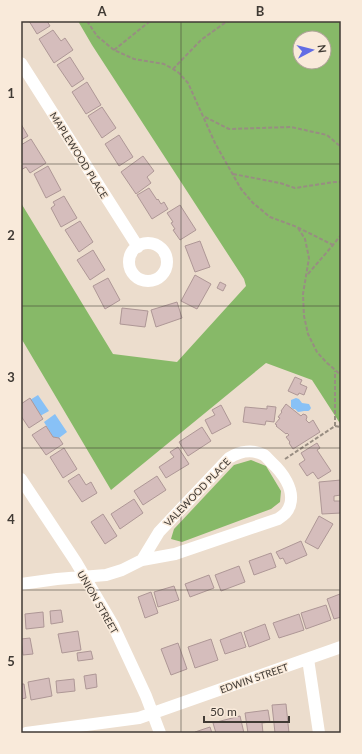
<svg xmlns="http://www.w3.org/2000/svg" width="362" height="754" viewBox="0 0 362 754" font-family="Lato,sans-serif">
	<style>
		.forest { fill: #87b968; fill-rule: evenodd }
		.water { fill: #88c1f6 }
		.building { fill: #d5bdbc; stroke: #ae9796 }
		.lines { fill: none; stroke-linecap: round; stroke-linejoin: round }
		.path { stroke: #988d82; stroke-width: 2; stroke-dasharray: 4 2; stroke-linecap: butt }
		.minor { stroke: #fff; stroke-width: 12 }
		.grid { fill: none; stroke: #403a34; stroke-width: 1; stroke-opacity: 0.55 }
		.labels { text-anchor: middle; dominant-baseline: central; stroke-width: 3; stroke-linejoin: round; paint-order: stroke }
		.street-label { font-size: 10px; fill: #403a34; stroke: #f9eada }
		.neatline { fill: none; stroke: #403a34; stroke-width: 1.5 }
		.grid-label { font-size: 13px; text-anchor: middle; font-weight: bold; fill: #403a34 }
	</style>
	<rect width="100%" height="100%" fill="#ecddcd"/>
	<path class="forest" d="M78 21H341V425L312 380 266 363 111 490 21 338V203L113 354 177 362 246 286 244 279 92 45ZM300 38H324V62H300Z
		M251 460 266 466 281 491 280 502 271 509 182 542 171 539 174 529 234 465Z"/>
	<path class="water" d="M38 395 49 411 40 416 30 400Z
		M296 398 299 399 302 403 309 404 311 408C309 412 308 411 304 411 302 411 301 412 298 412L295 409H293L291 407V400Z
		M55 414 67 432 59 438 53 437 44 422Z"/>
	<path class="building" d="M29 21H47L50 26 37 34Z
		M53 30 61 41 65 38 73 50 54 63 39 39Z
		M70 57 84 79 72 87 57 65Z
		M87 82 101 105 86 114 72 92Z
		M102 107 116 128 102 138 88 116Z
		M21 124 28 136 21 140Z
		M119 135 133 157 119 166 105 144Z
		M31 139 46 163 30 173 26 167 21 170V145Z
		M143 156 154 171 147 177 151 183 136 194 121 172Z
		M48 166 61 190 46 198 34 174Z
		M149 188 157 200 158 199 161 204 164 202 168 209 152 219 137 195Z
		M64 196 77 218 61 227 51 208 55 205 53 202Z
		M180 205 196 230 180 240 173 230 175 229 171 223 173 222 167 213Z
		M80 221 93 242 79 252 65 230Z
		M200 241 210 267 195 272 185 246Z
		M93 250 105 270 90 280 77 260Z
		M195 275 211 284 197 309 181 301Z
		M108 278 120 300 105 309 93 286Z
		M220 282 226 285 223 291 217 288Z
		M177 302 182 318 156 327 151 310Z
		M122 308 148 311 145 327 120 324Z
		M295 377 302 380 300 384 307 387 304 395 299 393 298 395H297L288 391Z
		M30 398 43 419 29 428 21 416V404Z
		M286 404 301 416 303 414 306 415 307 417 306 420 309 423 313 420 320 432 293 449 289 443 290 442 286 437 289 435 287 433 286 434 276 426 277 425 275 424 280 418 278 417 282 412 281 411Z
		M221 405 231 424 212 434 205 420 215 415 212 410Z
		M267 406 276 407 274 422 266 421 265 425 243 422 245 407 267 409Z
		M46 426 53 437 59 438 63 444 46 455 32 435Z
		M202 427 211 441 188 456 179 442Z
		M317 443 320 448 317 450 331 471 318 479 313 472 307 476 299 464 305 460 301 453Z
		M178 447 189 464 166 478 159 467 174 457 170 452Z
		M64 448 77 469 63 478 50 457Z
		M79 474 86 485 91 482 97 493 82 502 68 481Z
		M157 476 166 490 143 505 134 491Z
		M341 480V495L334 496V501H341V513L322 514 319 482Z
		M134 499 143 513 120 529 111 514Z
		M103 514 117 536 105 544 91 522Z
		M319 516 333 524 318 549 305 542Z
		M301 541 307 555 286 564 283 558 280 559 276 552Z
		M271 553 276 567 254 575 249 561Z
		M239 566 245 582 221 591 215 575Z
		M209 575 214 588 190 597 185 584Z
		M174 586 179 600 158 607 154 592Z
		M151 592 158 613 145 618 138 597Z
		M340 594 341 599V617L334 619 327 599Z
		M326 605 331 620 306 629 301 613Z
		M61 610 63 622 51 624 50 611Z
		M43 612 44 627 26 629 25 614Z
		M299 614 304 630 279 638 273 623Z
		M265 624 270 639 249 647 244 632Z
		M78 631 81 650 62 653 58 634Z
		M241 632 246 647 225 654 220 640Z
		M30 638 33 654 23 655 21 639Z
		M211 639 218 660 195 668 188 647Z
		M178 643 187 669 171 675 161 649Z
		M91 651 93 659 78 661 77 653Z
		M96 674 97 687 86 689 84 676Z
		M49 678 52 696 31 700 28 682Z
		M74 679 75 691 57 693 56 681Z
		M21 684H24L26 698 21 699Z
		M286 704 289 733H275L272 705Z
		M268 710 270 722 262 723 263 733H248L245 713Z
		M240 716 244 733H216L213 723Z
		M210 727 212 733H196L195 732Z"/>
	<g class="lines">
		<path class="path" d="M87 21 97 36 114 50 134 59 164 64 173 69 179 73 188 83 215 143 241 189 253 203 270 217 297 227 333 245
			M114 50 150 21
			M173 69 201 40 226 22 230 21
			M205 117 229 129 291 127 327 135 341 147
			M233 174 280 183 295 188 334 182H341
			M298 228 305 239 309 258 303 294 304 316 308 334 317 352 326 362 341 375
			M308 274 333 245 341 235
			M335 426V371
			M285 459 335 426 341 427"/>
		<path class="minor" d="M21 63 138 247
			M129 262a19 19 0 1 1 38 0a19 19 0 1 1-38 0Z
			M21 479 76 562 113 625 146 696 160 733
			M21 584 57 579 106 575 122 570 142 560 175 554 278 519C284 515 288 512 290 505 295 489 282 472 271 462 269 460 267 457 264 455 253 449 240 451 229 458L159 532 142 560
			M308 659 319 733
			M26 733 139 718 341 647"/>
	</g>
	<path class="grid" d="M181 21V733M21 164H341M21 306H341M21 448H341M21 590H341"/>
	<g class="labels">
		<g class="street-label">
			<text transform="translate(79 155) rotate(58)">MAPLEWOOD PLACE</text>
			<text transform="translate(197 492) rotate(-46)">VALEWOOD PLACE</text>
			<text transform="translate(98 602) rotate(60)">UNION STREET</text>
			<text transform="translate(254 678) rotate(-19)">EDWIN STREET</text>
		</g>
	</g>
	<rect width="362" height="754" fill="none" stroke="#f9eada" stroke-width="44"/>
	<g transform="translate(312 50) rotate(83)"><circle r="19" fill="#f9eada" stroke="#afa498"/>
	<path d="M0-3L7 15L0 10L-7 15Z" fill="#626de5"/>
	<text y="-6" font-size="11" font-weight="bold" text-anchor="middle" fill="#403a34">N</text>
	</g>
	<path d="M204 716v6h85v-6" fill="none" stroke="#403a34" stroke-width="2"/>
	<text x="210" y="716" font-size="12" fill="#403a34" stroke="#f9eada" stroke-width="3" paint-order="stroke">50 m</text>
	<rect x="22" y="22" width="318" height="710" class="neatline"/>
	<g class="grid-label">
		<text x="102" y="16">A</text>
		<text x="260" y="16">B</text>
		<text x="11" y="98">1</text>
		<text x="11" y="240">2</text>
		<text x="11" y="382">3</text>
		<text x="11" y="524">4</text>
		<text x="11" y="666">5</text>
	</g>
</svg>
